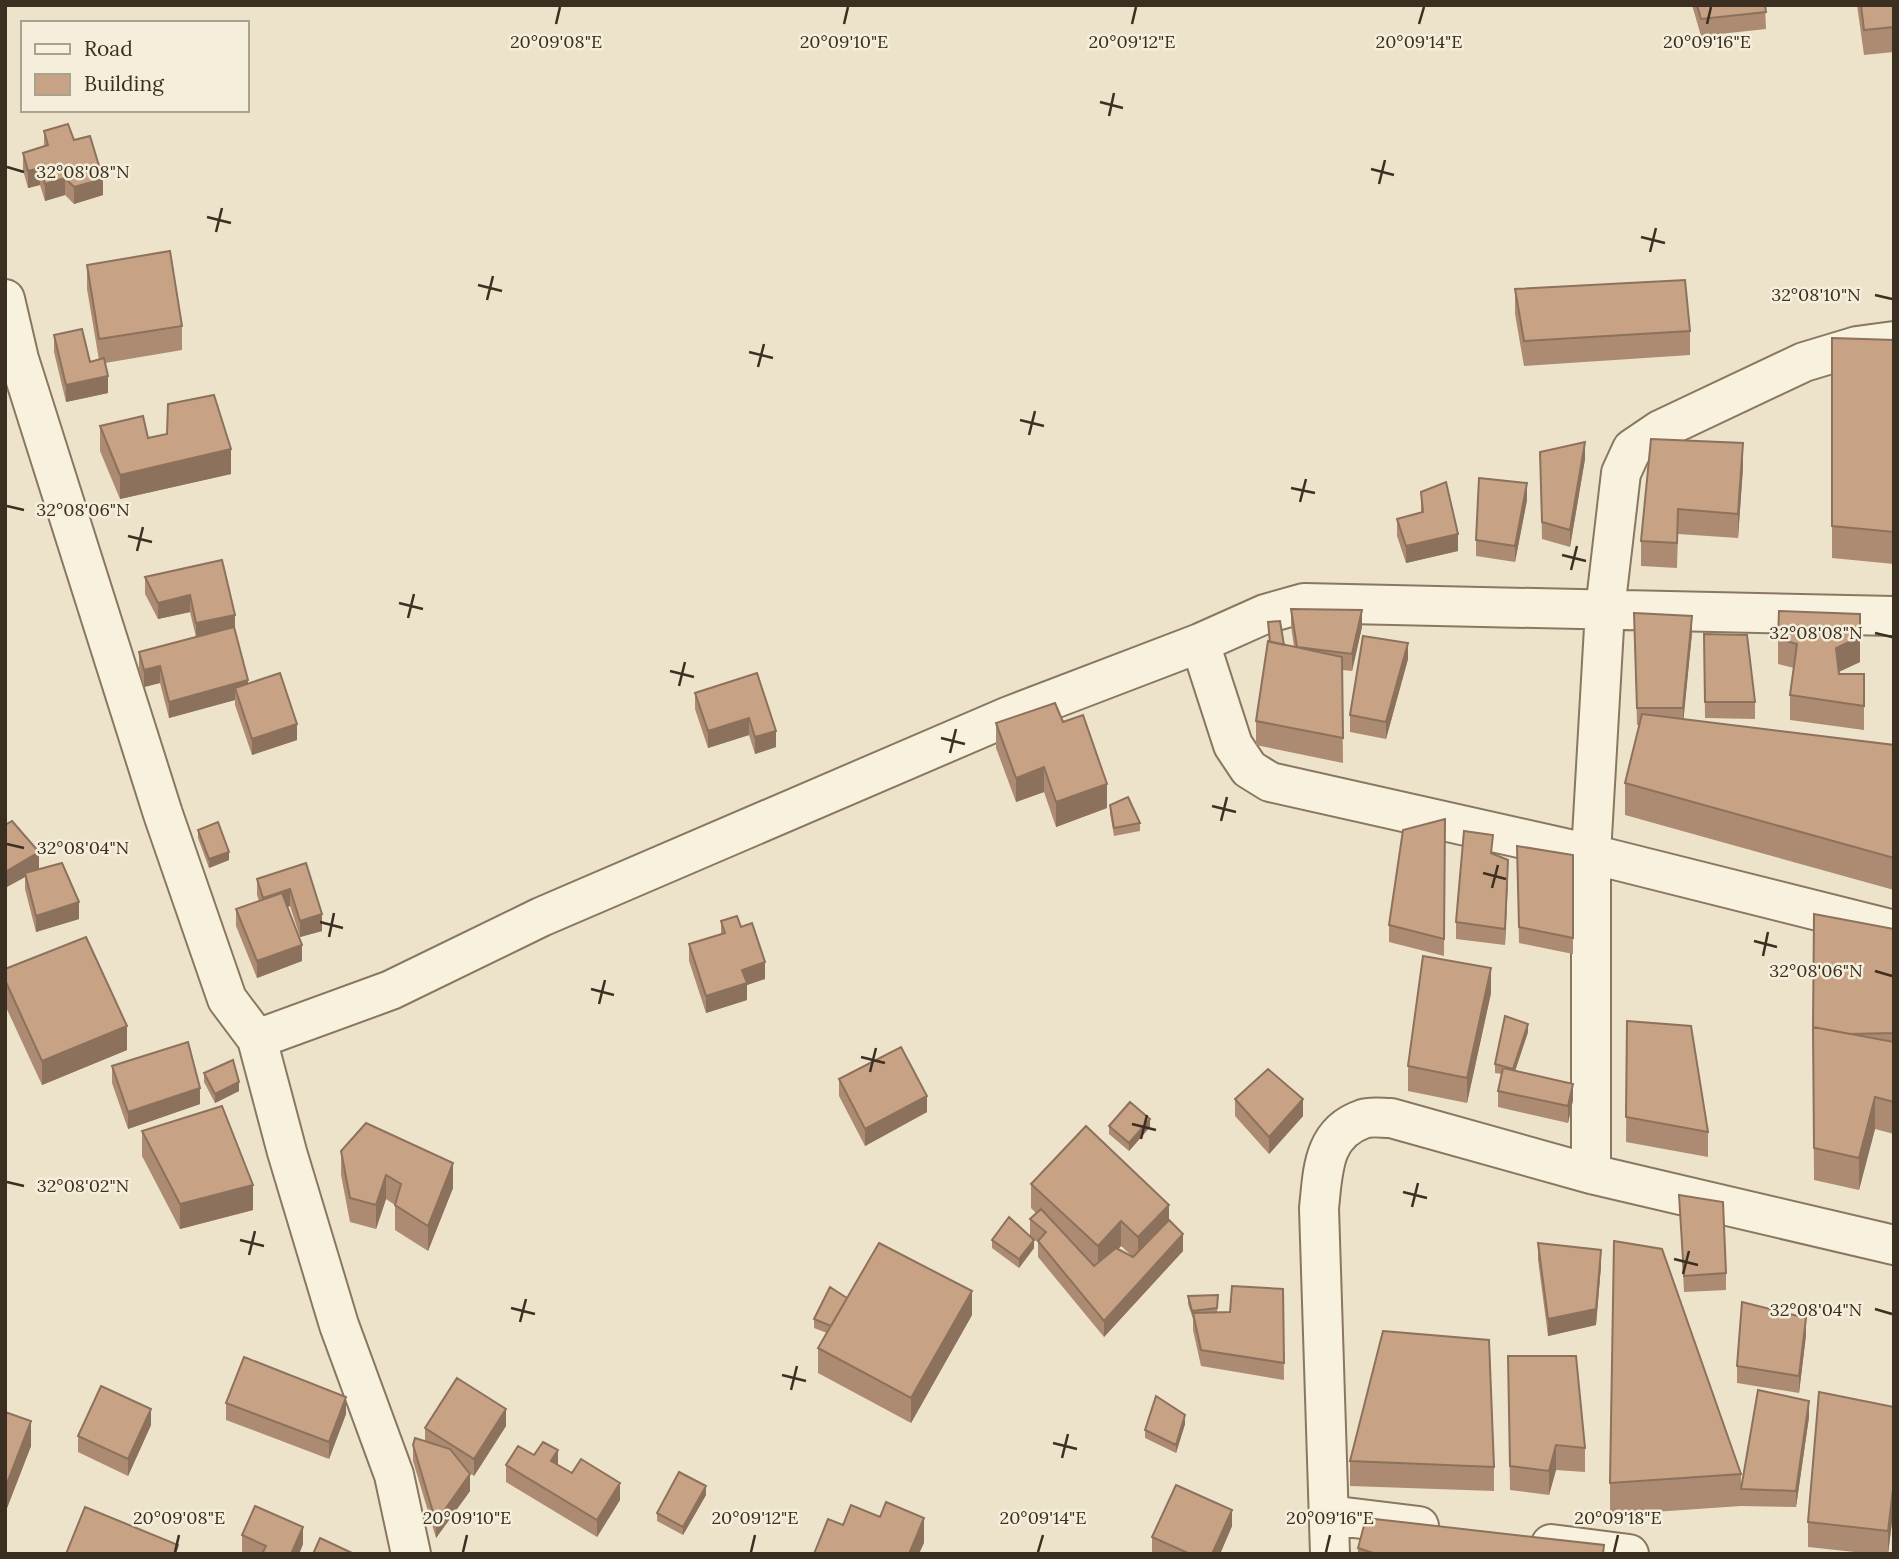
<svg xmlns="http://www.w3.org/2000/svg" width="1899" height="1559" viewBox="0 0 1899 1559" font-family="Lora,serif">
	<style>
		.lines { fill: none; stroke-linecap: round; stroke-linejoin: round }
		.minor-casing { stroke: #897760; stroke-width: 42 }
		.minor { stroke: #f8f1de; stroke-width: 38 }
		.wall { fill: #ac8b72; fill-rule: evenodd }
		.shaded-wall { fill: #8c715c }
		.building { fill: #c8a284; stroke: #8c715c; stroke-width: 2 }
		.ticks { fill: none; stroke: #3b2f22; stroke-width: 2.5 }
		.ticks-label { font-size: 18px; text-anchor: middle; fill: #3b2f22; stroke: #f4eeda; stroke-width: 5; stroke-linejoin: round; paint-order: stroke }
	</style>
	<rect width="100%" height="100%" fill="#ede3cb"/>
	<g class="lines">
		<g class="minor-casing">
			<path id="minor" d="M5 299 19 359 163 814 227 999 257 1039 391 990 541 917 1009 716 1200 643 1265 614 1304 603 1894 616
				M1200 643 1233 745 1249 769 1270 782 1591 854 1894 930
				M257 1039 287 1152 339 1325 394 1475 411 1554
				M1591 1174V854L1605 610 1621 473 1632 449 1660 430 1804 362 1857 346 1894 341
				M1329 1515 1419 1526
				M1551 1544 1629 1554
				M1330 1554 1319 1208C1323 1172 1322 1133 1363 1119 1371 1116 1382 1118 1391 1118L1591 1174 1894 1245"/>
		</g>
		<use href="#minor" class="minor"/>
	</g>
	<path class="wall" d="M1692 5H1765L1766 29 1701 36Z
		M1857 5H1894V52L1864 55Z
		M44 131 74 140 103 195 74 204 65 195 45 201 40 185 28 188 23 170V153L44 147Z
		M87 265 182 326V350L105 363 108 393 66 402 54 352V335L90 362 99 360 87 289Z
		M1515 289 1690 331V355L1524 366 1515 314Z
		M1832 338 1894 340V564L1832 558Z
		M100 426 148 438 231 474 120 499 100 451Z
		M1743 443V467L1738 538 1678 534 1677 568 1641 566V541Z
		M1540 452 1585 459 1570 547 1542 539Z
		M1421 492 1458 551 1406 563 1397 536V519L1421 512Z
		M1527 500 1515 562 1476 556V540Z
		M222 560 235 629 248 684 297 740 252 755 235 705V700L169 718 160 683 144 687 139 669V652L196 637 190 612 158 619 145 594V577Z
		M1291 609 1362 627 1352 671 1342 670 1343 763 1256 745V721L1269 642 1268 622 1284 645 1294 647 1291 625Z
		M1634 613 1692 633 1683 720 1894 745V890L1625 815V783L1639 725H1637Z
		M1860 614V662L1839 672V674H1864V730L1790 720V695L1794 668 1778 664V639Z
		M1704 634 1755 702V719L1705 718Z
		M1408 659 1386 739 1350 732V715Z
		M757 673 776 747 755 754 749 735 708 748 695 709V693Z
		M1063 722 1107 808 1056 827 1044 792 1016 802 996 748V723Z
		M1110 805 1140 823V831L1114 836 1110 813Z
		M1445 819 1444 956 1389 942V925Z
		M5 825 39 868 37 870 79 919 36 932 25 889V877L5 888Z
		M198 830 229 860 209 868 198 838Z
		M1517 846 1573 855V954L1519 943Z
		M1493 853 1508 877 1505 945 1456 939V922Z
		M306 863 322 931 300 937 290 906 287 907 302 961 257 978 236 926V909L259 901 257 895V879Z
		M721 921 741 927 765 979 747 985V1000L706 1013 689 961V944L721 934Z
		M1894 929V1134L1875 1129 1859 1190 1814 1180 1813 1059Z
		M5 969 127 1050 42 1085 5 1005Z
		M1491 993 1467 1103 1408 1091V1066Z
		M1627 1021 1708 1132V1157L1626 1142Z
		M1528 1032 1515 1071 1573 1100 1568 1123 1498 1107V1091L1502 1074 1495 1073V1064Z
		M112 1066 200 1104 128 1129 112 1083Z
		M204 1073 239 1091 215 1103 204 1082Z
		M839 1079 927 1112 865 1146 839 1096Z
		M1235 1099 1303 1116 1269 1154 1235 1116Z
		M1109 1126 1150 1127 1129 1151 1109 1134Z
		M142 1131 253 1210 180 1229 142 1156Z
		M1894 1149V1184H1893Z
		M341 1151 453 1188 428 1251 395 1230V1205L386 1199 376 1229 350 1222 341 1175Z
		M1031 1184 1169 1221 1183 1251 1104 1337 1038 1257V1242L1033 1239 1034 1248 1019 1268 992 1248V1240L1030 1236V1219L1036 1213 1031 1208ZM1121 1246 1133 1257 1118 1249Z
		M1679 1195 1726 1273V1290L1684 1292Z
		M1538 1243 1601 1266 1596 1325 1548 1336 1538 1260Z
		M1283 1289 1284 1380 1201 1366 1193 1330V1319L1188 1304V1296L1218 1295 1217 1313 1230 1312Z
		M847 1298 972 1315 911 1423 818 1373V1348L827 1333 814 1328V1319Z
		M1806 1335 1799 1393 1737 1383V1366Z
		M1508 1356 1585 1448V1472L1556 1470 1549 1495 1510 1490Z
		M226 1403 346 1414 329 1459 226 1420Z
		M5 1412 31 1446 7 1508 5 1507Z
		M1809 1417 1796 1507 1741 1506 1610 1515V1483L1741 1474V1489Z
		M1185 1424 1176 1453 1145 1438V1430Z
		M151 1425 128 1476 78 1452V1436Z
		M506 1426 474 1476 468 1472 470 1491 436 1538 413 1461V1445L425 1441V1428Z
		M1350 1461 1494 1467V1491L1350 1486Z
		M506 1465H558L620 1500 597 1537 506 1482Z
		M706 1495 683 1535 657 1521V1513Z
		M1894 1506 1888 1554H1873L1808 1547V1522Z
		M1232 1526 1220 1554H1152V1537Z
		M242 1535 303 1544 299 1554H246L242 1552Z
		M1358 1548 1604 1554H1358Z"/>
	<path class="shaded-wall" d="M40 168V185L28 188V171Z
		M65 178V195L45 201V184Z
		M103 179V195L74 204V187Z
		M108 376V393L66 402V385Z
		M1585 442V459L1570 547V530Z
		M1743 443V467L1738 538V514Z
		M231 449V474L120 499V475Z
		M1527 483V500L1515 562V546Z
		M1458 534V551L1406 563V546Z
		M190 595V612L158 619V603Z
		M1362 610V627L1352 671V654Z
		M235 615V632L196 640V623Z
		M1692 616V633L1683 725V708Z
		M1860 637V662L1836 673V648Z
		M1408 643V659L1386 739V722Z
		M160 666V683L144 687V670Z
		M248 680V697L235 688V700L169 718V702Z
		M749 718V735L708 748V731Z
		M297 724V740L252 755V739Z
		M776 731V747L755 754V737Z
		M1044 767V792L1016 802V778Z
		M1107 784V808L1056 827V802Z
		M39 852V868L26 876 25 873V877L5 888V872Z
		M229 852V860L209 868V859Z
		M1508 860V877L1505 945V929Z
		M290 889V906L263 915V898Z
		M79 902V919L36 932V916Z
		M322 914V931L300 937V921Z
		M302 945V961L257 978V961Z
		M765 962V979L747 985V1000L706 1013V996L742 970Z
		M1491 968V993L1467 1103V1078Z
		M1528 1024V1032L1513 1077V1069Z
		M127 1026V1050L42 1085V1061Z
		M239 1082V1091L215 1103V1094Z
		M1573 1084V1100L1568 1123V1106Z
		M200 1088V1104L128 1129V1112Z
		M927 1096V1112L865 1146V1129Z
		M1875 1097V1129L1859 1190V1158Z
		M1303 1099V1116L1269 1154V1137Z
		M1150 1119V1127L1129 1151V1143Z
		M453 1163V1188L428 1251V1226Z
		M386 1175V1199L376 1229V1205Z
		M253 1185V1210L180 1229V1204Z
		M1169 1205V1229L1138 1262V1237Z
		M1121 1221V1246L1098 1271V1246Z
		M1183 1234V1251L1104 1337V1321Z
		M1034 1240V1248L1019 1268V1259Z
		M1601 1250V1266L1596 1325 1548 1336V1319Z
		M972 1291V1315L911 1423V1398Z
		M1806 1318V1335L1799 1393V1376Z
		M346 1397V1414L329 1459V1442Z
		M1809 1401V1417L1796 1507V1491Z
		M151 1409V1425L128 1476V1459Z
		M506 1409V1426L474 1476V1459Z
		M1185 1415V1424L1176 1453V1445Z
		M31 1421V1446L7 1508V1483Z
		M1556 1445V1470L1549 1495V1471Z
		M558 1450V1467L551 1461Z
		M470 1474V1491L436 1538V1522Z
		M1894 1481V1506L1888 1554V1531Z
		M620 1483V1500L597 1537V1520Z
		M706 1486V1495L683 1535V1527Z
		M1232 1510V1526L1220 1554H1212Z
		M924 1518V1543L919 1554H909Z
		M303 1527V1544L299 1554H291Z"/>
	<path class="building" d="M1697 5H1765L1766 12 1701 19Z
		M1861 5H1894V27L1864 30Z
		M68 124 74 140 90 136 103 179 74 187 65 178 45 184 40 168 28 171 23 153 48 145 44 131Z
		M170 251 182 326 99 339 87 265Z
		M1685 280 1690 331 1524 341 1515 289Z
		M82 329 90 362 104 358 108 376 66 385 54 335Z
		M1832 338 1894 340V532L1832 526Z
		M214 395 231 449 120 475 100 426 143 416 148 438 167 434 168 404Z
		M1651 439 1743 443 1738 514 1678 509 1677 543 1641 541Z
		M1585 442 1570 530 1542 522 1540 452Z
		M1479 478 1527 483 1515 546 1476 540Z
		M1446 482 1458 534 1406 546 1397 519 1423 512 1421 492Z
		M222 560 235 615 196 623 190 595 158 603 145 577Z
		M1291 609 1362 610 1352 654 1297 647Z
		M1779 611 1860 614V637L1836 648 1839 674H1864V706L1790 695 1797 644 1778 639Z
		M1634 613 1692 616 1683 708H1637Z
		M1280 621 1284 645 1270 642 1268 622Z
		M234 627 248 680 169 702 160 666 144 670 139 652Z
		M1704 634 1747 635 1755 702H1705Z
		M1363 636 1408 643 1386 722 1350 715Z
		M1268 641 1342 657 1343 738 1256 721Z
		M280 673 297 724 252 739 235 688Z
		M757 673 776 731 755 737 749 718 708 731 695 693Z
		M1055 703 1063 722 1083 715 1107 784 1056 802 1044 767 1016 778 996 723Z
		M1642 714 1894 745V858L1625 783Z
		M1128 797 1140 823 1114 828 1110 805Z
		M1445 819 1444 939 1389 925 1403 830Z
		M12 821 39 852 5 872V825Z
		M218 822 229 852 209 859 198 830Z
		M1464 831 1493 835 1491 853 1508 860 1505 929 1456 922Z
		M1517 846 1573 855V938L1519 927Z
		M62 863 79 902 36 916 25 873Z
		M306 863 322 914 300 921 290 889 263 898 257 879Z
		M282 893 302 945 257 961 236 909Z
		M1814 914 1894 929V1033L1850 1034 1813 1027Z
		M737 916 741 927 752 923 765 962 742 970 747 983 706 996 689 944 725 933 721 921Z
		M86 937 127 1026 42 1061 5 980V969Z
		M1423 956 1491 968 1467 1078 1408 1066Z
		M1505 1016 1528 1024 1513 1069 1495 1064Z
		M1627 1021 1691 1026 1708 1132 1626 1117Z
		M1813 1027 1894 1042V1102L1875 1097 1859 1158 1814 1148Z
		M188 1042 200 1088 128 1112 112 1066Z
		M901 1047 927 1096 865 1129 839 1079Z
		M233 1060 239 1082 215 1094 204 1073Z
		M1503 1068 1573 1084 1568 1106 1498 1091Z
		M1268 1069 1303 1099 1269 1137 1235 1099Z
		M1130 1102 1150 1119 1129 1143 1109 1126Z
		M222 1106 253 1185 180 1204 142 1131Z
		M366 1123 453 1163 428 1226 395 1205 401 1184 386 1175 376 1205 350 1198 341 1151Z
		M1086 1126 1169 1205 1138 1237 1121 1221 1098 1246 1031 1184Z
		M1679 1195 1723 1202 1726 1273 1684 1276Z
		M1041 1209 1094 1266 1116 1248 1133 1257 1169 1220 1183 1234 1104 1321 1038 1241 1046 1232 1030 1219Z
		M1009 1217 1034 1240 1019 1259 992 1240Z
		M1614 1241 1662 1249 1741 1474 1610 1483Z
		M879 1243 972 1291 911 1398 818 1348Z
		M1538 1243 1601 1250 1596 1309 1548 1319Z
		M1232 1286 1283 1289 1284 1363 1201 1350 1193 1313 1230 1312Z
		M830 1287 847 1298 831 1326 814 1319Z
		M1218 1295 1217 1308 1192 1311 1188 1296Z
		M1742 1302 1806 1318 1799 1376 1737 1366Z
		M1383 1331 1489 1340 1494 1467 1350 1461Z
		M1508 1356H1576L1585 1448 1556 1445 1549 1471 1510 1466Z
		M244 1357 346 1397 329 1442 226 1403Z
		M457 1378 506 1409 474 1459 425 1428Z
		M101 1386 151 1409 128 1459 78 1436Z
		M1758 1390 1809 1401 1796 1491 1741 1489Z
		M1819 1392 1894 1407V1481L1888 1531 1808 1522Z
		M1156 1396 1185 1415 1176 1445 1145 1430Z
		M5 1412 31 1421 7 1483 5 1482Z
		M415 1438 450 1449 470 1474 436 1522 413 1445Z
		M543 1442 558 1450 551 1461 572 1473 581 1459 620 1483 597 1520 506 1465 518 1446 534 1455Z
		M679 1472 706 1486 683 1527 657 1513Z
		M1176 1485 1232 1510 1212 1554H1190L1152 1537Z
		M886 1502 924 1518 909 1554H814L828 1519 843 1525 851 1505 880 1517Z
		M255 1506 303 1527 291 1554H262L266 1546 242 1535Z
		M85 1507 178 1545 175 1554H66Z
		M1366 1518 1604 1545 1603 1554H1376L1358 1548Z
		M320 1538 352 1553 313 1554Z"/>
	<path class="ticks" d="M556 24 560 7M844 24 848 7M1132 24 1136 7M1419 24 1424 7M1707 24 1711 7M1100 102 1123 108M1109 116 1114 93M7 167 24 172M1371 169 1394 175M1379 184 1385 160M207 217 231 223M216 232 222 208M1641 237 1665 243M1650 252 1656 228M478 285 502 291M1875 295 1892 299M487 300 493 276M749 352 773 358M758 367 764 344M1020 420 1044 426M1029 435 1035 411M1291 488 1315 493M1300 502 1306 479M7 506 24 510M128 536 152 542M137 551 143 527M1562 555 1586 561M1571 570 1577 546M399 603 423 609M408 618 414 594M1875 633 1892 637M670 671 694 677M679 686 685 662M941 738 965 744M950 753 956 729M1212 806 1236 812M1221 821 1227 797M7 844 24 848M1483 873 1506 879M1492 888 1498 865M320 922 343 928M329 937 334 913M1754 941 1777 947M1763 956 1768 932M1875 971 1892 976M591 989 614 995M599 1004 605 980M861 1057 885 1063M870 1072 876 1048M1132 1124 1156 1130M1141 1139 1147 1115M7 1182 24 1186M1403 1192 1427 1198M1412 1207 1418 1183M240 1240 264 1246M249 1255 255 1231M1674 1259 1698 1265M1683 1274 1689 1251M511 1308 535 1314M1875 1309 1892 1314M520 1322 526 1299M782 1375 806 1381M791 1390 797 1366M1053 1443 1077 1449M1062 1458 1068 1434M175 1552 179 1535M463 1552 467 1535M751 1552 755 1535M1038 1552 1043 1535M1326 1552 1330 1535M1614 1552 1618 1535"/>
	<g class="ticks-label">
		<text x="556" y="48">20°09'08"E</text>
		<text x="844" y="48">20°09'10"E</text>
		<text x="1132" y="48">20°09'12"E</text>
		<text x="1419" y="48">20°09'14"E</text>
		<text x="1707" y="48">20°09'16"E</text>
		<text x="83" y="178">32°08'08"N</text>
		<text x="1816" y="301">32°08'10"N</text>
		<text x="83" y="516">32°08'06"N</text>
		<text x="1816" y="639">32°08'08"N</text>
		<text x="83" y="854">32°08'04"N</text>
		<text x="1816" y="977">32°08'06"N</text>
		<text x="83" y="1192">32°08'02"N</text>
		<text x="1816" y="1316">32°08'04"N</text>
		<text x="179" y="1524">20°09'08"E</text>
		<text x="467" y="1524">20°09'10"E</text>
		<text x="755" y="1524">20°09'12"E</text>
		<text x="1043" y="1524">20°09'14"E</text>
		<text x="1330" y="1524">20°09'16"E</text>
		<text x="1618" y="1524">20°09'18"E</text>
	</g>
	<rect width="1899" height="1559" fill="none" stroke="#3b2f22" stroke-width="14"/>
	<rect x="21" y="21" width="228" height="91" fill="#f4eeda" stroke="#aaa290" stroke-width="2"/>
	<rect x="35" y="44" width="35" height="10" fill="#f8f1de" stroke="#aaa290" stroke-width="2"/>
	<text x="84" y="56" font-size="21" fill="#3b2f22">Road</text>
	<rect x="35" y="74" width="35" height="21" fill="#c8a284" stroke="#aaa290" stroke-width="2"/>
	<text x="84" y="91" font-size="21" fill="#3b2f22">Building</text>
</svg>
